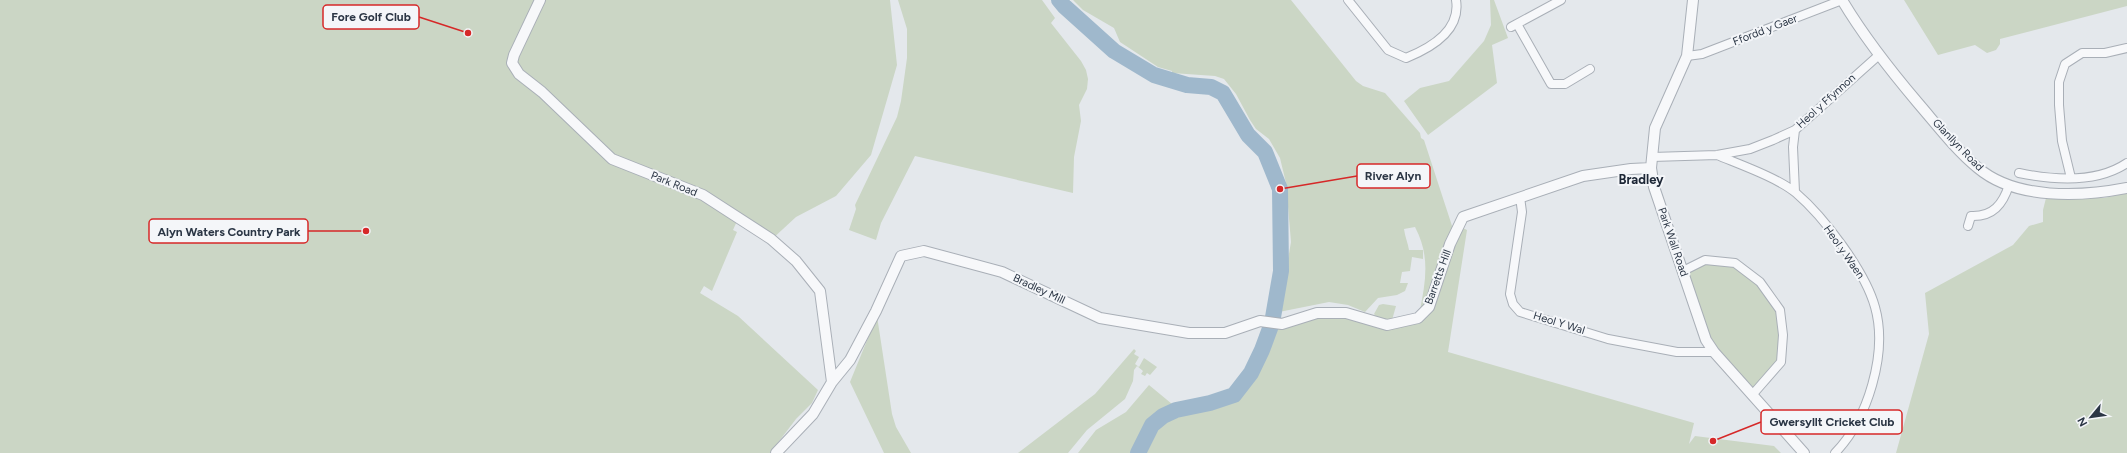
<svg xmlns="http://www.w3.org/2000/svg" width="2127" height="453" viewBox="0 0 2127 453" font-family="Figtree,sans-serif">
	<style>
		.green { fill: #cbd6c5 }
		.lines { fill: none; stroke-linecap: round; stroke-linejoin: round }
		.river { stroke: #9fb8cc; stroke-width: 16 }
		.minor-casing { stroke: #a9afb7; stroke-width: 10 }
		.tertiary-casing { stroke: #a9afb7; stroke-width: 12 }
		.minor { stroke: #f7f8fa; stroke-width: 8 }
		.tertiary { stroke: #f7f8fa; stroke-width: 10 }
		.labels { text-anchor: middle; dominant-baseline: central; stroke-width: 4; stroke-linejoin: round; paint-order: stroke }
		.street-label { font-size: 11px; fill: #2b3645; stroke: #f4f6f9 }
		.quarter-label { font-size: 13px; font-weight: bold; fill: #1d2736; stroke: #f4f6f9 }
		.leader { fill: none; stroke: #d62828; stroke-width: 1.5 }
		.callout-dot { fill: #d62828; stroke: #f4f6f9; stroke-width: 1.5 }
		.callout { fill: #f4f6f9; stroke: #d62828; stroke-width: 1.5 }
		.callout-label { font-size: 12px; text-anchor: middle; font-weight: bold; fill: #2b3645 }
	</style>
	<rect width="100%" height="100%" fill="#e4e8ec"/>
	<path class="green" d="M0 0H537L507 67 516 63 543 0H890L897 65 871 155 836 196 796 217 770 241 737 221 733 230 737 232 712 291 704 286 700 293 738 316 818 390 812 403 796 419 770 453H0Z
		M898 0H1042L1055 18 1051 23 1081 61 1086 70 1088 79 1087 89 1079 105 1081 121 1074 157 1073 193 915 156 881 223 876 240 849 230 856 209 855 205 897 117 901 101 907 58V29Z
		M1073 0H1291L1356 81 1363 86 1385 93 1420 133 1421 138 1424 140 1454 232 1427 306 1420 310C1426 280 1430 255 1415 227L1404 229C1405 237 1408 243 1409 250H1423V259L1412 257 1410 271 1402 272 1400 283H1408L1405 291 1397 295 1378 298 1365 312 1348 305 1329 302 1279 312 1291 242 1286 183 1280 158 1269 139 1256 129 1250 120 1236 94 1224 79 1215 76 1172 73V71L1158 67 1120 42 1114 28 1083 10Z
		M1490 0H1494L1508 38 1492 45 1497 83 1428 135 1404 101 1420 88 1449 81 1484 41 1491 25Z
		M1904 0H2127V6L2000 39V44L1996 50 1987 53 1975 45 1938 55Z
		M2127 193V453H1896L1929 334 1925 293 2013 245 2029 226 2043 222V210L2046 198H2104Z
		M1461 227 1467 230 1448 352 1694 423 1689 444 1695 436 1774 446 1781 453H1138C1143 445 1146 433 1151 425 1170 401 1209 409 1233 395 1248 387 1266 340 1272 323L1317 314 1346 313 1387 327 1421 323Z
		M1705 260 1735 263 1760 282 1780 310 1781 362 1753 394 1714 352 1683 271Z
		M1383 304 1396 306 1392 320H1379L1374 314 1379 305Z
		M877 316 892 414 896 427 911 453H884L850 382Z
		M1134 349 1136 351 1134 354 1139 357 1135 364 1139 367 1144 358 1157 367 1150 375 1147 373 1145 376 1141 374 1143 371 1137 366 1134 370 1133 381 1125 399 1087 430 1068 453H1018L1095 394Z
		M1149 385 1172 404 1157 413 1148 422 1130 453H1078L1096 430 1126 412Z"/>
	<g class="lines">
		<path class="river" d="M1059 0 1064 6 1114 51 1154 75 1187 85 1211 87 1223 93 1248 135 1265 152 1280 189 1281 271 1272 323 1262 350 1251 373 1234 395 1210 403 1176 410 1163 416 1152 425 1138 453"/>
		<g class="minor-casing">
			<path id="minor" d="M1348 0 1388 50 1406 58C1431 48 1461 30 1456 0
				M1517 24 1551 84H1565L1590 69
				M1511 27 1561 0
				M1687 56 1702 54 1842 0
				M1795 130 1793 147 1795 192
				M1717 155C1741 165 1778 178 1796 193 1824 217 1865 271 1875 307 1888 353 1868 419 1835 453
				M1652 157 1717 155 1750 149 1773 140 1795 130 1879 55
				M2019 173C2053 180 2096 184 2127 163
				M2071 178 2062 141 2059 105V82L2065 64 2082 53H2105L2127 48
				M1520 197 1522 212 1510 294 1513 304 1520 312 1608 339 1677 352H1714
				M1968 226 1971 216C1993 217 2003 204 2009 185
				M1683 271 1705 260 1735 263 1760 282 1780 310 1783 335 1781 362 1753 394"/>
		</g>
		<g class="tertiary-casing">
			<path id="tertiary" d="M540 0 514 55 512 63 519 74 542 92 612 159 703 195 771 239 796 261 820 291 832 382
				M1693 0 1687 56 1655 128 1651 168 1654 187 1706 340 1714 352 1804 453
				M1842 0C1864 37 1890 70 1918 103 1937 125 1955 149 1978 168 2016 200 2081 197 2127 188
				M776 453 813 414 832 382 850 360 876 311 901 256 924 251 1002 272 1100 318 1189 333H1225L1260 321 1282 324 1317 313H1346L1387 325 1418 318 1429 307 1450 244 1463 217 1583 176 1631 169 1651 168"/>
		</g>
		<use href="#minor" class="minor"/>
		<use href="#tertiary" class="tertiary"/>
	</g>
	<g class="labels">
		<g class="street-label">
			<text transform="translate(1765 30) rotate(-21)">Ffordd y Gaer</text>
			<text transform="translate(1826 101) rotate(-42)">Heol y Ffynnon</text>
			<text transform="translate(1958 145) rotate(46)">Glanllyn Road</text>
			<text transform="translate(674 184) rotate(22)">Park Road</text>
			<text transform="translate(1673 242) rotate(71)">Park Wall Road</text>
			<text transform="translate(1844 252) rotate(55)">Heol y Waen</text>
			<text transform="translate(1438 277) rotate(-70)">Barretts Hill</text>
			<text transform="translate(1039 289) rotate(25)">Bradley Mill</text>
			<text transform="translate(1559 323) rotate(17)">Heol Y Wal</text>
		</g>
		<g class="quarter-label">
			<text x="1641" y="179">Bradley</text>
		</g>
	</g>
	<path class="leader" d="M468 33L419 17M1280 189L1357 176M366 231L308 231M1713 441L1761 422"/>
	<g class="callout-dot">
		<circle cx="468" cy="33" r="4"/>
		<circle cx="1280" cy="189" r="4"/>
		<circle cx="366" cy="231" r="4"/>
		<circle cx="1713" cy="441" r="4"/>
	</g>
	<g class="callout">
		<rect x="323" y="5" width="96" height="24" rx="4"/>
		<rect x="1357" y="164" width="73" height="24" rx="4"/>
		<rect x="149" y="219" width="159" height="24" rx="4"/>
		<rect x="1761" y="410" width="141" height="24" rx="4"/>
	</g>
	<g class="callout-label">
		<text x="371" y="21">Fore Golf Club</text>
		<text x="1393" y="180">River Alyn</text>
		<text x="229" y="236">Alyn Waters Country Park</text>
		<text x="1832" y="426">Gwersyllt Cricket Club</text>
	</g>
	<g transform="translate(2091 417) rotate(241)" stroke="#f4f6f9" stroke-width="3" paint-order="stroke">
	<path d="M0-3L7 15L0 10L-7 15Z" fill="#2b3645"/>
	<text y="-6" font-size="11" font-weight="bold" text-anchor="middle" fill="#2b3645">N</text>
	</g>
</svg>
